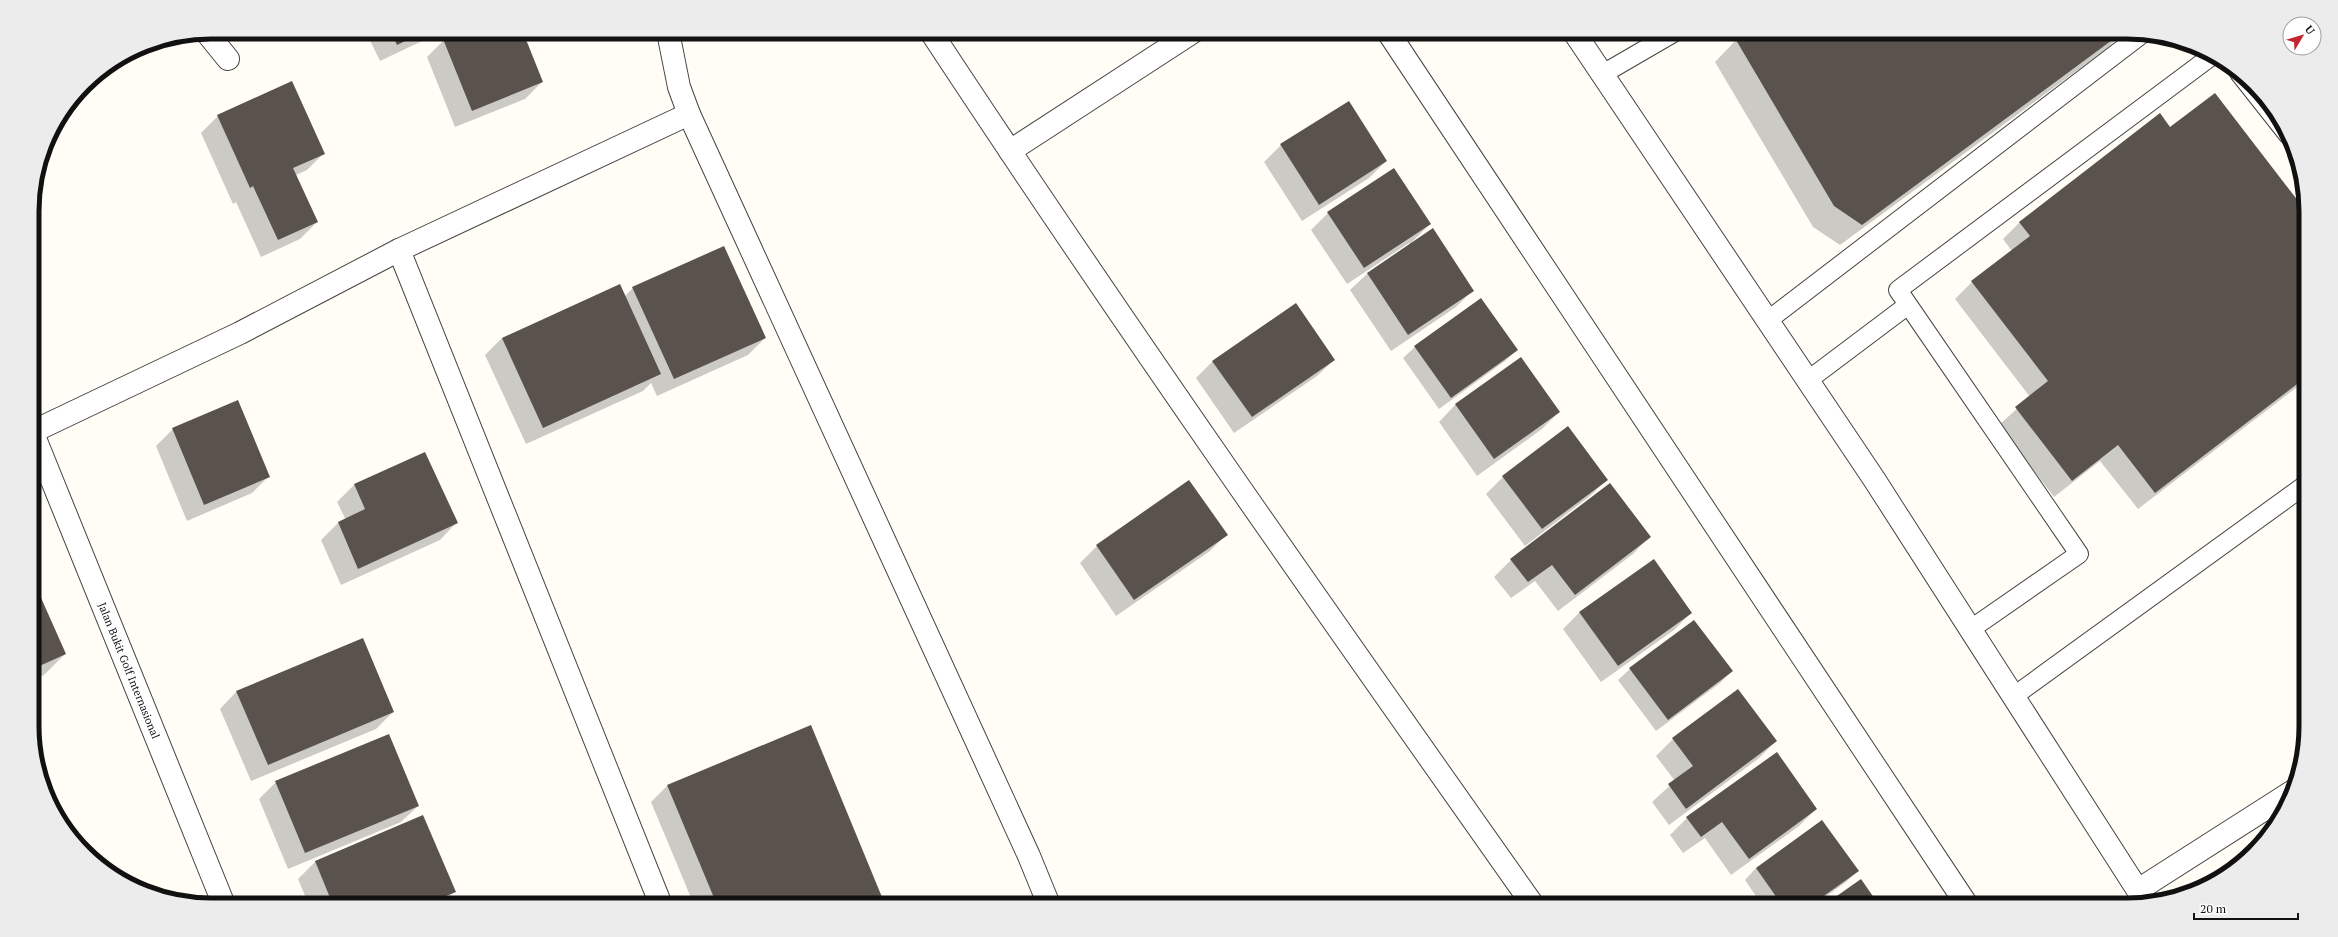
<svg xmlns="http://www.w3.org/2000/svg" width="2338" height="937" viewBox="0 0 2338 937" font-family="'PT Serif',serif">
	<style>
		.shadow { fill: #0003 }
		.building { fill: #5a524d }
		.lines { fill: none; stroke-linecap: round; stroke-linejoin: round }
		.service-casing { stroke: #444; stroke-width: 20 }
		.minor-casing { stroke: #444; stroke-width: 24 }
		.tertiary-casing { stroke: #444; stroke-width: 24 }
		.service { stroke: #fff; stroke-width: 18 }
		.minor { stroke: #fff; stroke-width: 22 }
		.tertiary { stroke: #fff; stroke-width: 22 }
		.labels { text-anchor: middle; dominant-baseline: central; stroke-width: 4; stroke-linejoin: round; paint-order: stroke }
		.street-label { font-size: 11px; fill: #111; stroke: #fff }
		.rim { fill: none; stroke: #111; stroke-width: 5 }
	</style>
	<rect width="100%" height="100%" fill="#fffdf5"/>
	<path class="shadow" d="M366 32H441L380 61Z
		M463 32H522L542 82 525 99 455 127 427 57 444 40Z
		M1751 32H2123L2109 47 1840 245 1813 227 1715 62 1736 40Z
		M218 116 324 153 307 170 296 175 317 222 300 239 261 257 236 202 233 204 201 133Z
		M2170 128 2305 211V381L2138 509 2100 461 2054 497 1999 425 2030 397 1955 299 1972 282 2012 251 2003 239 2020 222Z
		M1281 145 1386 161 1369 178 1302 221 1264 162Z
		M1328 213 1430 224 1410 244 1473 290 1456 307 1391 351 1350 290 1367 274 1410 245 1409 243 1347 284 1311 230Z
		M633 288 765 338 748 355 657 396 651 383 643 391 526 444 485 355 502 338 625 296Z
		M1415 347 1517 350 1505 361 1439 409 1403 358Z
		M1521 358 1559 412 1542 429 1477 476 1439 422 1455 405Z
		M1334 360 1317 376 1234 433 1196 378 1213 361Z
		M173 429 269 476 252 493 187 521 156 446Z
		M424 454 456 523 440 540 341 585 321 540 338 523 346 520 337 502 354 485Z
		M1503 477 1607 479 1590 496 1525 546 1486 494Z
		M1226 535 1210 551 1116 616 1080 563 1097 546Z
		M1649 537 1633 554 1558 611 1535 581 1511 598 1494 577 1511 560Z
		M34 585 65 654 44 675 35 679Z
		M1580 612 1691 613 1674 630 1601 682 1563 629Z
		M1630 669 1732 671 1720 683 1656 731 1618 680Z
		M1737 691 1776 741 1759 758 1669 825 1652 802 1675 781 1656 756 1673 739Z
		M236 692 393 712 376 729 251 781 220 709Z
		M276 782 418 806 401 822 288 869 259 799Z
		M667 786 883 902 880 905H694L651 802Z
		M1816 809 1799 826 1731 875 1705 838 1683 853 1670 835 1687 818Z
		M423 817 455 891 441 905H309L298 879 315 862Z
		M1822 821 1858 870 1846 882 1814 905H1762L1745 880 1756 868Z"/>
	<path class="building" d="M391 32H424L397 45Z
		M460 32H523L543 82 472 111 443 39Z
		M1749 32H2123L1862 225 1834 206 1736 40Z
		M292 81 325 154 293 168 318 222 278 240 253 186 250 188 217 115Z
		M2215 93 2305 210V378L2155 493 2118 445 2072 481 2015 407 2048 381 1971 281 2030 236 2019 222 2160 113 2170 127Z
		M1349 101 1387 161 1319 205 1280 144Z
		M1394 168 1431 224 1364 268 1327 212Z
		M1433 228 1474 291 1408 335 1367 273Z
		M724 246 766 338 674 379 632 287Z
		M620 284 661 374 543 428 502 338Z
		M1481 298 1518 350 1451 398 1414 346Z
		M1296 303 1335 360 1252 417 1212 361Z
		M1521 357 1560 412 1494 459 1455 404Z
		M238 400 270 477 204 505 172 428Z
		M1568 426 1608 480 1542 529 1502 476Z
		M425 452 458 523 358 569 338 522 365 509 354 484Z
		M1189 480 1228 535 1134 600 1096 545Z
		M1610 483 1651 537 1575 595 1552 565 1528 582 1510 559Z
		M1654 559 1692 613 1618 666 1579 612Z
		M34 582 66 654 35 668Z
		M1694 620 1733 671 1668 720 1629 668Z
		M363 638 394 712 268 765 236 691Z
		M1738 689 1777 741 1686 809 1668 784 1693 766 1672 738Z
		M811 725 884 902 877 905H717L667 785Z
		M389 734 419 806 305 853 275 781Z
		M1777 752 1817 809 1749 859 1722 822 1701 837 1686 817Z
		M423 815 456 892 423 905H333L315 861Z
		M1822 820 1859 871 1811 905H1782L1756 868Z
		M1861 879 1879 905H1824Z"/>
	<g class="lines">
		<g class="service-casing">
			<path id="service" d="M2239 73 2288 135
				M1601 75 1675 32
				M1767 321 2142 34
				M1807 381 1908 305
				M1971 629 2079 554 1898 290 2213 55
				M2014 696 2305 485"/>
		</g>
		<g class="minor-casing">
			<g id="minor">
				<path d="M931 32C1125 327 1329 616 1533 905"/>
				<path d="M1388 32 1967 905"/>
				<path d="M207 33 228 59"/>
				<path d="M689 114 1029 856 1049 905"/>
				<path d="M1010 151 1193 32"/>
				<path d="M399 250 661 905"/>
				<path d="M34 431 240 333 399 250 689 114 679 87 668 32"/>
				<path id="s1" d="M34 436 224 905"/>
				<path d="M2138 890 2293 791"/>
			</g>
		</g>
		<g class="tertiary-casing">
			<path id="tertiary" d="M1574 32 1874 479 2146 903"/>
		</g>
		<use href="#service" class="service"/>
		<use href="#minor" class="minor"/>
		<use href="#tertiary" class="tertiary"/>
	</g>
	<g class="labels">
		<g class="street-label">
			<text stroke="none"><textPath href="#s1" startOffset="253">Jalan Bukit Golf Internasional</textPath></text>
		</g>
	</g>
	<path d="M0 0H2338V937H0ZM211 39H2127A172 172 0 0 1 2299 211V726A172 172 0 0 1 2127 898H211A172 172 0 0 1 39 726V211A172 172 0 0 1 211 39Z" fill="#ececec" fill-rule="evenodd"/>
	<path class="rim" d="M211 39H2127A172 172 0 0 1 2299 211V726A172 172 0 0 1 2127 898H211A172 172 0 0 1 39 726V211A172 172 0 0 1 211 39Z"/>
	<g transform="translate(2302 36) rotate(52)"><circle r="19" fill="#ffffff" stroke="#a0a0a0"/>
	<path d="M0-3L7 15L0 10L-7 15Z" fill="#c4262e"/>
	<text y="-6" font-size="11" font-weight="bold" text-anchor="middle" fill="#111111">U</text>
	</g>
	<path d="M2194 913v6h104v-6" fill="none" stroke="#111111" stroke-width="2"/>
	<text x="2200" y="913" font-size="12" fill="#111111" stroke="#ffffff" stroke-width="3" paint-order="stroke">20 m</text>
</svg>
